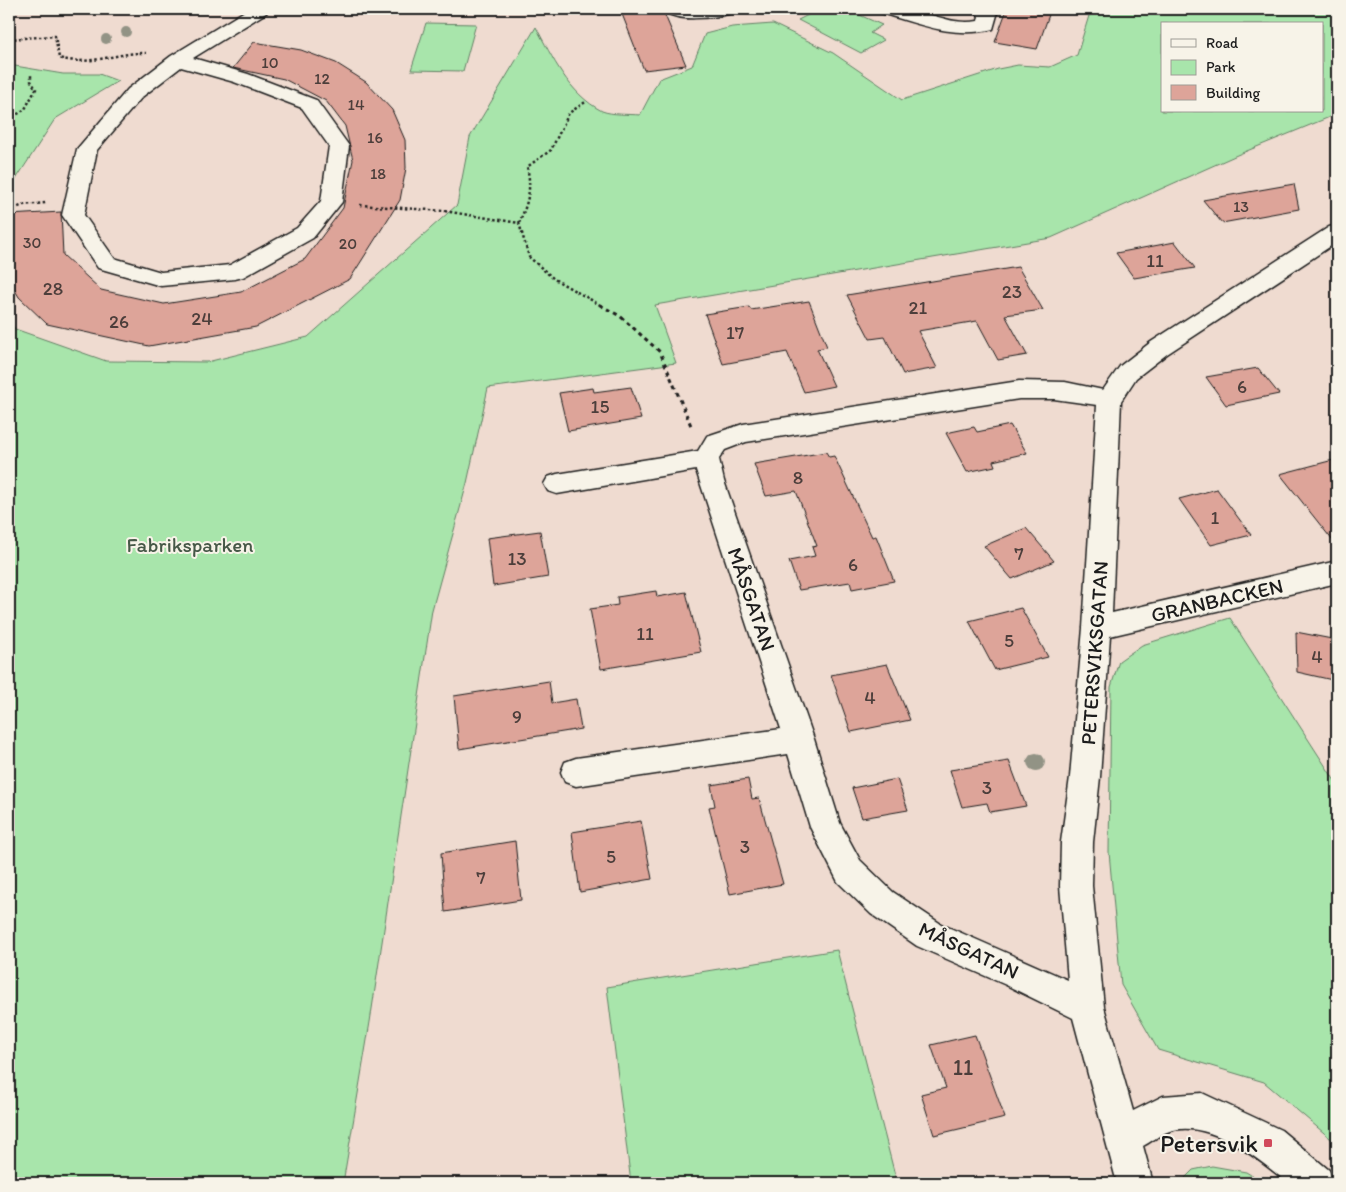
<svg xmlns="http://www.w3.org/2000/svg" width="1346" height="1192" viewBox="0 0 1346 1192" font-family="Itim,sans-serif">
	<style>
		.green { fill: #a8e5ab; stroke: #628064; fill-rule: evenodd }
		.building { fill: #dda499; stroke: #1c1c1c }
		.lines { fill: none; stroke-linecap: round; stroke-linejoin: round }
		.minor-casing { stroke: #1c1c1c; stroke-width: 3 }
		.path-far1 { stroke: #1c1c1c; stroke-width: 2.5; stroke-dasharray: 2.5 2.5; stroke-linecap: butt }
		.path { stroke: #1c1c1c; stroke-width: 3; stroke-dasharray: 4 4; stroke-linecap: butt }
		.minor { fill: #f7f3e8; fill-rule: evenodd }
		.tree { fill: #929385 }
		.poi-dot { fill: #d1495b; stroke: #f7f3e8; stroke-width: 2 }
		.labels { text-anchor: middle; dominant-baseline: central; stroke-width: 4; stroke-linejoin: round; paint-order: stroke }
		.far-number-label { font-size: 16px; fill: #4c3e3b }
		.number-label { font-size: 19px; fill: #4c3e3b }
		.park-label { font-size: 21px; fill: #465847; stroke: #f7f3e8 }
		.street-label { font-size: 21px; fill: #1c1c1c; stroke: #f7f3e8 }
		.near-number-label { font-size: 22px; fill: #4c3e3b }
		.near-poi-label { font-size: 25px; fill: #1c1c1c; stroke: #f7f3e8; text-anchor: end }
	</style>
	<rect width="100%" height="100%" fill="#efdbd0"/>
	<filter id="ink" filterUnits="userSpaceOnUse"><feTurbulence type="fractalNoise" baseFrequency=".02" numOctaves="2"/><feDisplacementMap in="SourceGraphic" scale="10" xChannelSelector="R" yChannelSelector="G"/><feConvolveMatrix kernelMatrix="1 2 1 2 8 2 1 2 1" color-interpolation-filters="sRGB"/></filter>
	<g filter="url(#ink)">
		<path class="green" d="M820 9H846L882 25 870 33 884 40 861 53 798 20Z
			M1091 9H1337V114L1237 155 1051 238 655 305 676 363 488 388 467 483 432 610 370 1022 343 1183H9V319L15 329 106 361 207 362 308 337 457 205 470 137 536 27C552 57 569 94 602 111 612 115 629 114 640 115L659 79 692 66 705 34 732 27 773 24 833 53 902 100 998 69 1018 65 1050 67 1077 55ZM1162 24H1322V111H1162Z
			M426 23 476 24 463 71 411 70Z
			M9 65 63 74H99L118 81 55 119 9 190Z
			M1230 618 1337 784V1144L1264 1082 1158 1050 1121 985 1109 852 1111 687 1119 661 1142 645Z
			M837 950 897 1183H631L607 987Z
			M1212 1166 1246 1172 1264 1183H1180L1193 1170Z"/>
		<path class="building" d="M620 9H654L656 13H664L686 65 644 70Z
			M1007 9H1051L1037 49 995 42Z
			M254 42 301 50 336 63 366 82 392 110 405 140 406 168 400 200 350 279 256 327 149 346 47 324 19 297 9 280V215L61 212 63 255 101 290 164 304 241 292 305 259 343 208 353 160 345 126 326 101 284 79 233 68Z
			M1294 184 1299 209 1222 223 1203 200Z
			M1175 242 1195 268 1134 278 1116 253Z
			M1018 267 1043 310 1005 315 1027 355 998 360 977 321 918 331 937 368 903 374 885 337 870 339 847 295Z
			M809 301 827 347 817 349 834 386 804 392 787 352 723 364 705 314 749 307 751 310Z
			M1258 368 1279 394 1226 405 1206 377Z
			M631 387 641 419 568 431 559 393 593 388 594 392Z
			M1010 425 1027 453 993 461 995 466 967 472 946 433 974 427 977 432Z
			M826 452 829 457 834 456 872 537 876 536 894 581 852 589 850 582 799 590 789 561 815 556 812 547 817 546 796 491 766 496 754 464Z
			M1337 459V546L1280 474Z
			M1217 489 1251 535 1211 545 1179 499Z
			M1026 528 1054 561 1012 579 984 546Z
			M540 531 548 577 493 586 487 538Z
			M656 591 657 597 686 592 701 652 601 669 590 609 618 605 617 597Z
			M1021 608 1048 657 995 670 969 621Z
			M1296 632 1337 640V681L1297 672Z
			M887 664 910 720 851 732 831 675Z
			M549 681 552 703 576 699 581 729 459 749 454 696Z
			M1009 761 1026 806 990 812 987 803 962 807 950 770Z
			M748 779 752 799 759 798 783 884 730 894 709 807 715 806 711 785Z
			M897 779 908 810 862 818 852 788Z
			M641 821 652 879 580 892 572 832Z
			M515 841 521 900 445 912 441 853Z
			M975 1035 1005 1118 934 1135 921 1094 946 1088 931 1045Z"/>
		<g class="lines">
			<g class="minor-casing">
				<path id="minor" d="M248 9H269L266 13 193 58 248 74 316 100 349 146 342 202 313 238 243 277 235 279 161 286 98 268 62 215 77 149 128 89 171 56ZM181 67 234 82 302 108 329 146 321 201 297 228 230 265 161 272 114 258 84 215 97 150 142 97Z
					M663 9H735L732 13C717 17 674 24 663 9Z
					M878 9C886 8 897 8 905 9 931 12 952 26 978 21L979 16 972 9H992L997 15 993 29C954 39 919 24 881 13Z
					M1337 225V242L1167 354 1136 378 1121 401 1112 613 1337 561V583L1110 636 1100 777 1093 842 1092 886 1104 1007 1133 1111 1163 1096 1202 1093 1281 1130 1329 1170 1334 1183H1288C1259 1159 1207 1117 1167 1132 1159 1135 1151 1142 1143 1146L1153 1183H1117L1073 1018 1006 985 917 946 871 914 838 882 810 827 788 754 576 786 565 782 561 772 565 762 576 758 781 729 696 470 557 494 548 491 544 484 548 477 557 474 698 451 707 436 743 424 1019 381 1065 382 1103 390 1120 366 1151 342 1329 227ZM1019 399H1054L1097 405 1083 628 1070 777 1061 842 1060 886 1068 980 941 924 893 892 860 860 840 823 814 739 724 481 719 459 725 450 746 442Z"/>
			</g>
			<path class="path-far1" d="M9 39 55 36 59 58C89 67 116 52 146 53
				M9 120 25 109 36 89 31 81V74
				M360 205 444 211 519 223 529 257 554 279 602 306
				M9 211 23 205 46 203
				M519 223C528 203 532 188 527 167L551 150 569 113 587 101"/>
			<path class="path" d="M600 305 620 316 660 352 692 428"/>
			<use href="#minor" class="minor"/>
		</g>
		<g class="tree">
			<circle cx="126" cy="32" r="5"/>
			<circle cx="106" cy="39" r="5"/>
			<circle cx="1036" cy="762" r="9"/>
		</g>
	</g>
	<rect class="poi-dot" x="1263" y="1138" width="10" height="10" rx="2.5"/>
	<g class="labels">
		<g class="far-number-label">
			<text x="270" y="62">10</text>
			<text x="322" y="78">12</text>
			<text x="356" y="104">14</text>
			<text x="375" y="137">16</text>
			<text x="378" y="173">18</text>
			<text x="1241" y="206">13</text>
			<text x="32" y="242">30</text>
			<text x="348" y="243">20</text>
		</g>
		<g class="number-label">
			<text x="1155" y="260">11</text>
			<text x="53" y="288">28</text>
			<text x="1012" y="291">23</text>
			<text x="918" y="307">21</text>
			<text x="202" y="318">24</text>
			<text x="119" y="321">26</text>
			<text x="735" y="332">17</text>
			<text x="1242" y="386">6</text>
			<text x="600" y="406">15</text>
			<text x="798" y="477">8</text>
			<text x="1215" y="517">1</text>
			<text x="1019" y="553">7</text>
			<text x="517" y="558">13</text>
			<text x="853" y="564">6</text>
			<text x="645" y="633">11</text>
			<text x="1009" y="640">5</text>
			<text x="1317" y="656">4</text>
			<text x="870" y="697">4</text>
			<text x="517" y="716">9</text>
			<text x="987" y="787">3</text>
			<text x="745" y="846">3</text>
			<text x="611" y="856">5</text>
			<text x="481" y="877">7</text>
		</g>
		<g class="park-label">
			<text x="190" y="544">Fabriksparken</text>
		</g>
		<g class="street-label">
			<text transform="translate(752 599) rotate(71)">MÅSGATAN</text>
			<text transform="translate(1217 600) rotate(-13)">GRANBACKEN</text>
			<text transform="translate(1094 653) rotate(-86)">PETERSVIKSGATAN</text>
			<text transform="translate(969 950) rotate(25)">MÅSGATAN</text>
		</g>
		<g class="near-number-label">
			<text x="963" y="1067">11</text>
		</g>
		<g class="near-poi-label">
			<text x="1258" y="1143">Petersvik</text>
		</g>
	</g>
	<rect width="1346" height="1192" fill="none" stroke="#f7f3e8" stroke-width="30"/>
	<rect x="15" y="15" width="1316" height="1162" fill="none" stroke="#1c1c1c" stroke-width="2" filter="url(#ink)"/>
	<rect x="1161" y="22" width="162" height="90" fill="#f7f3e8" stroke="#9f9d96"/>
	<rect x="1171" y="39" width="25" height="8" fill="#f7f3e8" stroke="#9f9d96"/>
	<text x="1206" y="48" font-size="15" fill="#1c1c1c">Road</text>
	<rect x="1171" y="60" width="25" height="15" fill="#a8e5ab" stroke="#9f9d96"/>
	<text x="1206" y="72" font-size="15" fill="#1c1c1c">Park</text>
	<rect x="1171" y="85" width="25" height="15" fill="#dda499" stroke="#9f9d96"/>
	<text x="1206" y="98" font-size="15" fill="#1c1c1c">Building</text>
</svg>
